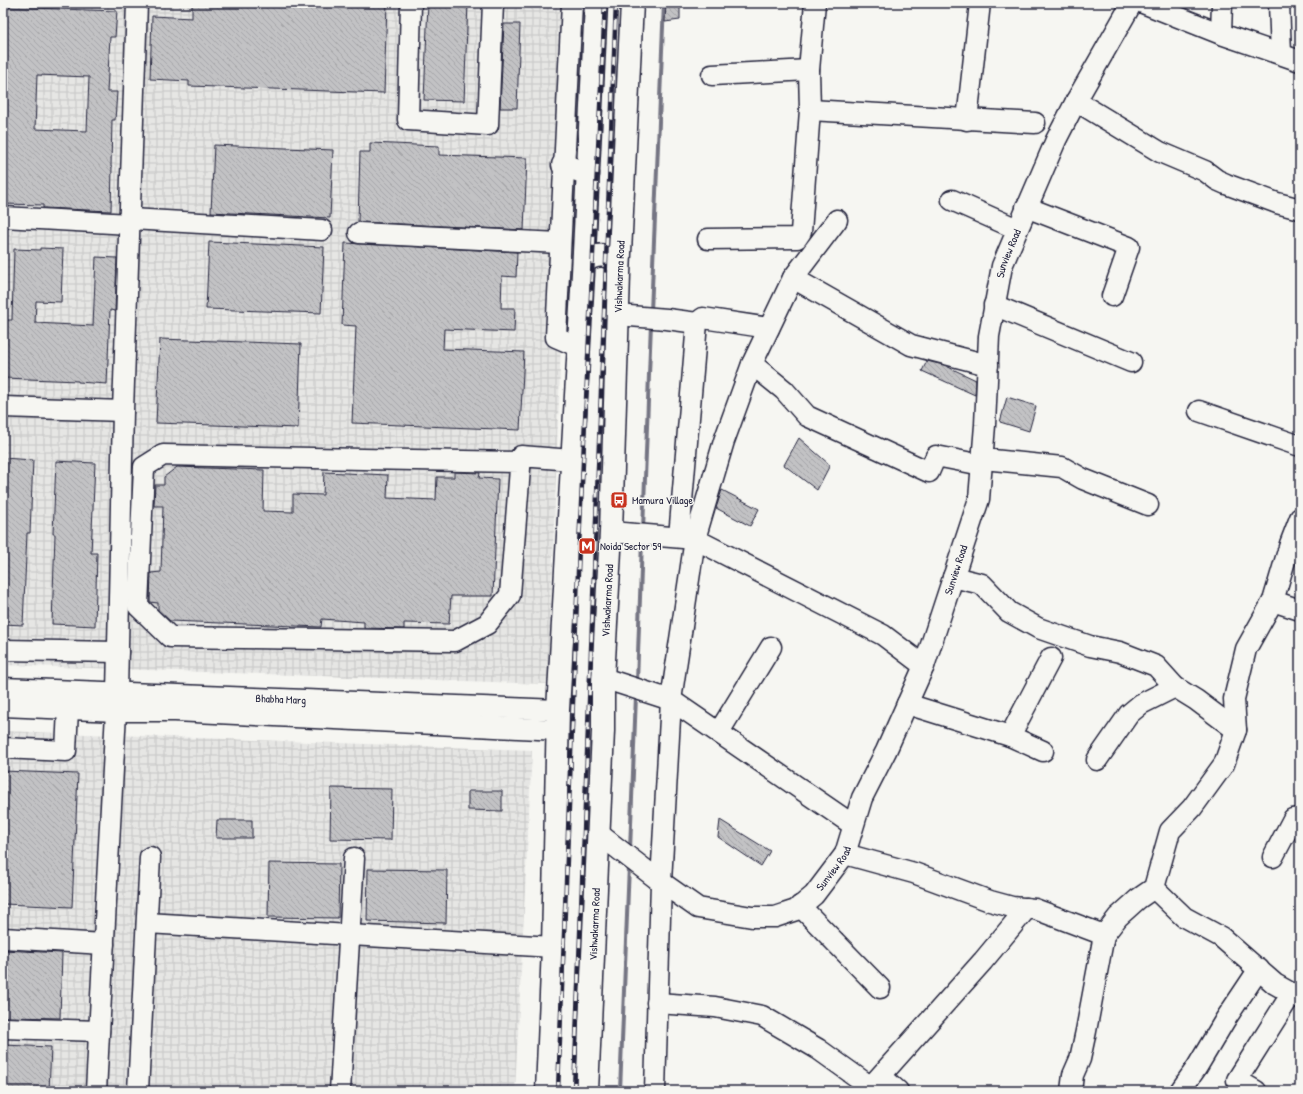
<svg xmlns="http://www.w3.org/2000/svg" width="1303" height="1094" viewBox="0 0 1303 1094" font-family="'Patrick Hand',sans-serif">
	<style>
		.industrial { fill: url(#industrial-grid) }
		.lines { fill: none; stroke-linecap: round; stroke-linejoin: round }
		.stream { stroke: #757583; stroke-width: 4 }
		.building { fill: url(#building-back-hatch); stroke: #22223b; fill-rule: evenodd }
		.minor-casing { stroke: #22223b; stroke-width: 23 }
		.major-casing { stroke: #22223b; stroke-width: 25 }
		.minor { stroke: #f6f6f2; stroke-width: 20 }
		.major { stroke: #f6f6f2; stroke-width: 22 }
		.rail-casing { stroke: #22223b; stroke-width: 4.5 }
		.rail { stroke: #f6f6f2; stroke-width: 3; stroke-dasharray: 9; stroke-linecap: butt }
		.labels { text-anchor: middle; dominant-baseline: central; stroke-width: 3; stroke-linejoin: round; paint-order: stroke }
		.street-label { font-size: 11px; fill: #22223b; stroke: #f6f6f2 }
		.poi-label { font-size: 11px; fill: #22223b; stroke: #f6f6f2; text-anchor: start }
	</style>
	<defs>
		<pattern id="industrial-grid" width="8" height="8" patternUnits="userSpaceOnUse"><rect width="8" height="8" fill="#e6e6e4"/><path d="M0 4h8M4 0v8" fill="none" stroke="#c5c5c4"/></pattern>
		<pattern id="building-back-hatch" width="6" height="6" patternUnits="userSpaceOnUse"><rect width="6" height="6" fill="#c2c2c4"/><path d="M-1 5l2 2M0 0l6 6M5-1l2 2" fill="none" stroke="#a6a6a9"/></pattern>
	</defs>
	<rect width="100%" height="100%" fill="#f6f6f2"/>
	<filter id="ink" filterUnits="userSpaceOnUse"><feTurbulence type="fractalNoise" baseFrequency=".025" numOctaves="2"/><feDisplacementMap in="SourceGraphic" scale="8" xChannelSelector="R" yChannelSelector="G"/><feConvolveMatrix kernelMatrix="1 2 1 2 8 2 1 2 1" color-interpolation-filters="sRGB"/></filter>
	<g filter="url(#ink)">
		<path class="industrial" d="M3 3H574L548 684 3 665Z
			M3 731 532 750 515 1091H3Z"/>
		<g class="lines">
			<path class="stream" d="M651 312 664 3
				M643 530 651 323
				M637 682 642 541
				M630 850 636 695
				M620 1091 629 865"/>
		</g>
		<path class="building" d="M192 3H387L384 93 189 86V81L150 79 152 16 192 18Z
			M428 3H468L464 101 424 100Z
			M666 3H680V20L665 22Z
			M3 7 117 11 115 37H110L107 92H117L115 120H112L111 167H112L111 211 43 208V205L3 204ZM37 75 89 77 87 131 35 129Z
			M504 24H520L517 108H500Z
			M370 143 439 146V155L527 158 524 230 358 222 360 152H370Z
			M214 145 333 150 330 218 211 212Z
			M209 242 324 247 321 313 206 309Z
			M345 243 517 252 516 277 502 276 501 308H515L514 332 444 329 443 349 524 352 520 430 352 423 356 326 342 325Z
			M40 248 63 249 61 302 36 301 35 323 93 326 96 257 117 258 115 311 110 310 107 384 78 382V381L4 378 7 320H12L14 249 40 250Z
			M160 339 301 344 298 428 156 423Z
			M927 361 944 365 976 380 975 395 922 371Z
			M1007 397 1036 406 1029 431 1000 422Z
			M799 438 830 465 817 490 784 465Z
			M3 458 33 460 30 533H27L23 625 3 624Z
			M56 461 95 463 91 553H97L95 626 52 624 55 534H53Z
			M177 467 264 470 263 511 293 512V494L323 495 324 472 388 475 387 498 436 500 437 477H454V472L480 473 479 478 498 479 493 596H451L449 624 404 623V629L364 628V622L322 619 321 627 170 621 158 610V603L150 602 151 573 161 572 163 506H154L155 485H164V477Z
			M722 490 759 509 750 526 716 508Z
			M3 771 78 774 72 907 3 904Z
			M331 788 392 789 391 840 330 839Z
			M468 791H502V811L468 810Z
			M217 820H252V838H216Z
			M720 820 770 851 761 866 718 837Z
			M269 863 339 864 338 918 268 917Z
			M368 869 447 870 446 923 367 921Z
			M3 950 62 953 60 1018 3 1017Z
			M3 1045 51 1047 49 1091H3Z"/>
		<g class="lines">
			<g class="minor-casing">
				<g id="minor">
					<path d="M411 3 408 120 488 125 493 3"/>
					<path d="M572 3 556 337 579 347"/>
					<path d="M1143 3 1221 34 1300 61"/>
					<path d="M1279 3 1281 54"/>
					<path d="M1221 34 1222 3"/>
					<path d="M712 75 809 70"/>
					<path d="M1076 101 1160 152 1205 171 1217 180 1226 184 1277 203 1300 209"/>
					<path d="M810 110 1035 123"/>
					<path d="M967 120 980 3"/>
					<path d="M952 200 1017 229"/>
					<path d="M1026 207 1129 247 1112 296"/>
					<path d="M3 217 130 224"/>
					<path d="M131 219 322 230"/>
					<path d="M359 233 560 243"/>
					<path d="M708 239 797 238 801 232 810 110 809 70 815 3"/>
					<path d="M793 278 911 345 988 365"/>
					<path d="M994 305 1131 362"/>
					<path d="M617 315 667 319 697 323 679 537"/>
					<path d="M697 323 703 318 769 328"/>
					<path d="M752 364 784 390 807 416 929 472 936 456 982 465"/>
					<path d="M3 407 123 411"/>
					<path d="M1199 411 1300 446"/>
					<path d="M983 459 1062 467 1083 479 1148 505"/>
					<path d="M520 462 163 455 144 467 138 606 170 637 455 641 487 624 510 595 521 456 572 460"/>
					<path d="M611 532 695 539 883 635 924 666"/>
					<path d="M953 577 982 584 1009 612 1038 628 1090 646 1120 652 1156 666 1175 687 1196 700 1236 730"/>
					<path d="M1273 601 1300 610"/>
					<path d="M3 650 118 652"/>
					<path d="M603 678 671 700 853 825"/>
					<path id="s1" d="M3 688 558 710"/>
					<path d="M907 704 1010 736 1043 751"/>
					<path d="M3 706 116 711H175L558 730"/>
					<path d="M719 732 771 647"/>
					<path d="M1010 736 1051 658"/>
					<path d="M3 748 66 751 68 709"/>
					<path d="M1097 760 1129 714 1141 704 1175 687"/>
					<path id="s2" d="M599 834 661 882 698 908 752 917H775L796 910 814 895 845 854 862 798 886 751 924 666 979 499 985 425 989 336 1002 266 1056 140 1076 101 1132 3"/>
					<path d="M845 854 914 873 990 901 1012 907 1035 909 1104 935"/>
					<path d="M1273 857 1293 819 1300 818"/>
					<path d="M1154 888 1184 917 1221 937 1275 984 1300 998"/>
					<path d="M800 906 880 988"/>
					<path d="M147 923 553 947"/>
					<path d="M3 938 104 944"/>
					<path d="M657 1003 715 1007 762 1016 818 1049 871 1087"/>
					<path d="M3 1028 99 1031"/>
					<path d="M881 1076 898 1091"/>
					<path d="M96 1091 117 693 123 411 137 3"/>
					<path d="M138 1091 150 857"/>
					<path d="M340 1091 354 858"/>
					<path d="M655 1091 661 882 671 700 695 539 724 441 752 364 793 278 837 220"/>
					<path d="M867 1091 983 961 1027 908"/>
					<path d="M1071 1091 1073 1075 1080 1059 1086 1031 1104 935 1118 917 1138 899 1154 888 1170 831 1192 808 1224 764 1236 730 1234 699 1246 649 1273 601 1290 544 1300 518"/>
					<path d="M1180 1091 1197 1067 1225 1020 1259 969"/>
					<path d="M1256 1091 1237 1080 1292 993"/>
				</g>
			</g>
			<g class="major-casing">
				<g id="major">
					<path d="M563 165 588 174"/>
					<path d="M584 262C597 253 608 253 619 265"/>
					<path d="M547 1091 553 947 558 710 583 273 596 3"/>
					<path id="s3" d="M587 1091 603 731V678L611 532 619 274 632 3"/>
				</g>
			</g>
			<use href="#minor" class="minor"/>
			<use href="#major" class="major"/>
			<g class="rail-casing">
				<path id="rail" d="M558 1091 579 546 605 3
					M574 1091 616 3"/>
			</g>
			<use href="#rail" class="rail"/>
		</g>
	</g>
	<defs>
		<g id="bus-square" transform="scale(0.9)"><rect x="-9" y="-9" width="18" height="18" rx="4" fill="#c8321e" stroke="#f6f6f2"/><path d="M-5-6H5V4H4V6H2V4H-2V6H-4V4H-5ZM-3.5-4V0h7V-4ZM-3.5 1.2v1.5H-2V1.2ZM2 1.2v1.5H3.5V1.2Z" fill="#fff"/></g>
		<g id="metro-square" transform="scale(0.9)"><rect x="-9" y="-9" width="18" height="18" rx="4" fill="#c8321e" stroke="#f6f6f2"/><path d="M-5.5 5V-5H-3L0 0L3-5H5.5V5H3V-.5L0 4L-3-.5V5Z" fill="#fff"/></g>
	</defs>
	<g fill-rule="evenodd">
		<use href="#bus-square" x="619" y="500"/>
		<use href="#metro-square" x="587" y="546"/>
	</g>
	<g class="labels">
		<g class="street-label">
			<text stroke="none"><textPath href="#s2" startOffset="927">Sunview Road</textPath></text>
			<text stroke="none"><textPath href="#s3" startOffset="815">Vishwakarma Road</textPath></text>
			<text stroke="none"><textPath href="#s2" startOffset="604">Sunview Road</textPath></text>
			<text stroke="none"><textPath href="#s3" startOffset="491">Vishwakarma Road</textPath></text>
			<text stroke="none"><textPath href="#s1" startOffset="278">Bhabha Marg</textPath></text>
			<text stroke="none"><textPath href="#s2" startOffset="280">Sunview Road</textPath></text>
			<text stroke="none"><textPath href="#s3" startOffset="167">Vishwakarma Road</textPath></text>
		</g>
		<g class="poi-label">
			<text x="632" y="500">Mamura Village</text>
			<text x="600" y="546">Noida Sector 59</text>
		</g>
	</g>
	<rect width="1303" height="1094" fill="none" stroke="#f6f6f2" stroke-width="16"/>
	<rect x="8" y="8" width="1287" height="1078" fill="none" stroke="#22223b" stroke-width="1.5" filter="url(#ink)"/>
</svg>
